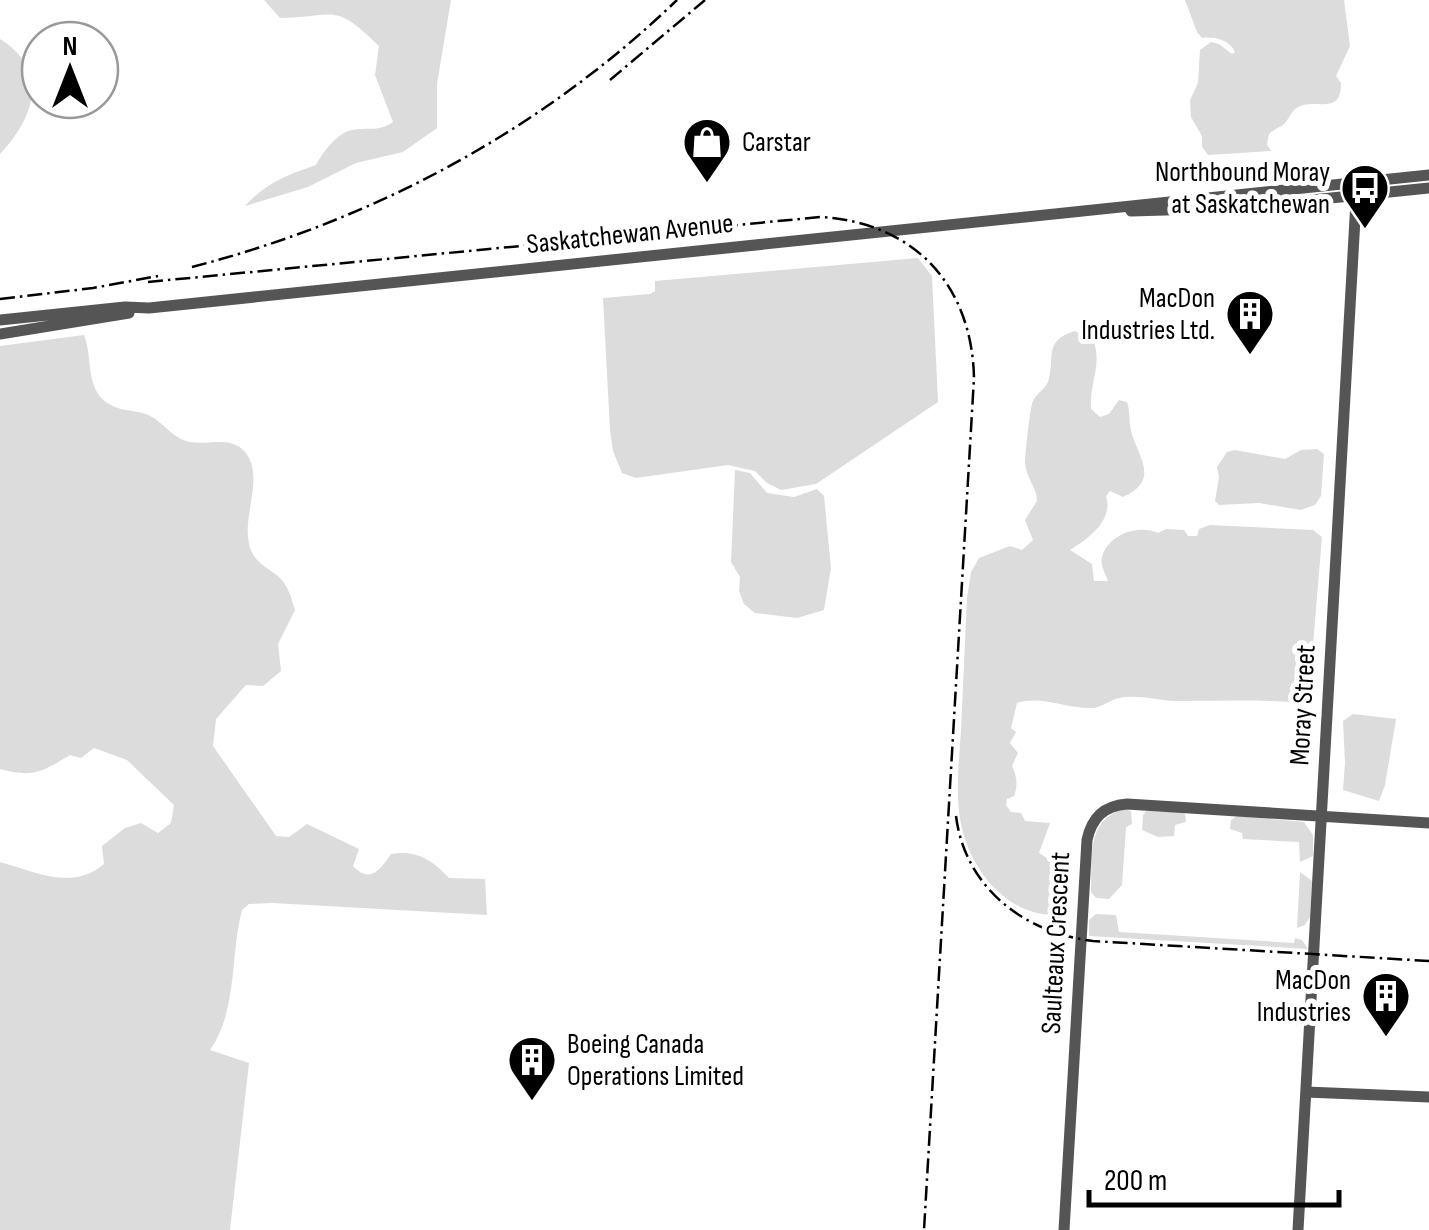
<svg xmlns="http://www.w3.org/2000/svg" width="1429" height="1230" viewBox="0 0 1429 1230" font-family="'Sofia Sans Condensed',sans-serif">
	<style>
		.green { fill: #dcdcdc }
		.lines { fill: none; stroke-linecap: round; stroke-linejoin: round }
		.minor { stroke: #555; stroke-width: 11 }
		.rail { stroke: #000; stroke-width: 2.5; stroke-dasharray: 15 5 2.5 5; stroke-linecap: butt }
		.labels { text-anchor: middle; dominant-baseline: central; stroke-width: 10; stroke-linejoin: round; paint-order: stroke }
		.poi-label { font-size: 28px; fill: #000; stroke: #fff; text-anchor: end }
		.street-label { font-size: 28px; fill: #000; stroke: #fff }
	</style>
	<rect width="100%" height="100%" fill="#fff"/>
	<path class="green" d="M264 0H451L437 84V128L403 152 356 163 308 187 245 206C266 183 287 175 316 165 323 152 337 133 352 130 368 127 379 132 393 122L375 75 379 46C333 1 336 17 280 18Z
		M1185 0H1344L1350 46 1336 76 1341 83C1341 116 1317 98 1298 107 1290 112 1289 120 1283 125 1278 128 1273 130 1269 134L1267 144 1271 151 1208 155 1202 147V136L1191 117 1190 100 1198 83 1200 50 1211 42 1219 44 1232 54 1235 52C1230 40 1214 36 1202 38L1197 32Z
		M0 39C50 70 35 117 0 154Z
		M918 258 932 276 938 402 816 484 781 490 767 483 755 471 728 465 636 478 622 473 613 451 610 430 603 298 650 294 655 291V281Z
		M1075 331 1094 342C1102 367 1089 384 1091 409L1100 417 1109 414 1119 400 1127 402C1130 411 1129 417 1130 426 1134 453 1164 479 1123 497L1110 491 1106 496C1114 520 1088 539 1070 550L1092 564 1094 581H1108C1105 573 1100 565 1102 557 1108 534 1139 524 1158 533L1166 529 1184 530 1188 536H1197L1199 529 1210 525 1313 530 1322 537 1309 693 1304 703C1260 699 1217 701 1173 701 1158 700 1143 696 1127 697 1111 697 1106 707 1092 708 1066 709 1043 695 1017 703L1011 728 1016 732 1010 743 1018 753 1012 766C1017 776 1018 786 1014 796L1007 799 1006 805 1011 812 1021 813 1025 821 1050 823 1039 853 1063 868C1066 886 1064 901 1054 915 1006 915 970 869 961 824 955 794 959 761 961 731 963 687 965 642 967 598L971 572 979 558 1010 546 1022 550 1033 540 1025 520 1037 501C1037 487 1026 478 1025 463 1025 457 1030 405 1033 401 1036 394 1045 389 1048 382 1056 358 1042 341 1075 331Z
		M84 335C94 360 83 394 115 407 127 412 141 410 152 417 166 425 172 438 190 442 206 445 227 437 241 448 266 469 245 510 248 536 250 560 261 563 278 576 288 585 291 597 295 610L278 644 281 671 263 686 246 685 216 719 213 746 276 836 289 837 307 824 359 849 353 866C370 884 380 870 391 854 417 850 432 860 449 878L485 879 487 915 273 903 249 904 242 910C230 955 238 1010 210 1050L249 1063 230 1230H0V862C36 872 72 891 104 864L102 846 125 828 141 823 158 833 171 823 174 805 127 760 94 748 81 758 70 755C42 772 33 778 0 769V346Z
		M1317 449 1324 454 1321 496 1315 505 1301 510 1259 503 1219 505 1215 501 1219 477 1217 467 1227 452 1235 450 1285 459 1301 450Z
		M735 470 750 473 767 493 794 497 817 489 824 496 831 568 824 610 797 618 755 613 744 604 739 591 740 577 731 562Z
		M1353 714 1396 719 1385 785 1379 801 1343 790 1345 763 1343 721Z
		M1122 809 1131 811 1132 824 1126 827 1122 885 1109 899 1096 898 1091 892C1093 858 1085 823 1122 809Z
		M1146 811 1181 812 1185 814 1186 822 1175 825 1174 836 1158 837 1142 830 1143 815Z
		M1237 816 1304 822 1313 835V856L1300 862 1299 842 1243 839 1242 833 1230 829 1231 820Z
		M1300 872 1312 881 1310 917 1305 925 1297 928Z
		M1096 914 1116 915 1119 932 1294 943 1295 938 1302 940 1308 949 1089 936V920Z"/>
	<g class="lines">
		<path class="minor" d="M1131 211 1233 208 1429 188
			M0 320 125 307 149 308 1429 175
			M0 334 129 313
			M1306 1092 1429 1097
			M1064 1230 1087 840C1092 817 1104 806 1127 804L1429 823
			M1298 1230 1357 183"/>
		<path class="rail" d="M610 80 705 0
			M192 267C374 220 542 130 677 0
			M148 282 820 217C914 222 972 285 974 378L924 1230
			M0 299 93 288 158 276
			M956 816C965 888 1025 933 1093 941L1429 961"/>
	</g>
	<defs>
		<g id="shop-pin" transform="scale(2.5)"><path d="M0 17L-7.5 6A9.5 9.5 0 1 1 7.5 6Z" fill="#000" stroke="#fff"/><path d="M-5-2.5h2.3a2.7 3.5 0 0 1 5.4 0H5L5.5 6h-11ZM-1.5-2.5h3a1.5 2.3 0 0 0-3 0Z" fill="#fff"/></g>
		<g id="bus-pin" transform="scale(2.5)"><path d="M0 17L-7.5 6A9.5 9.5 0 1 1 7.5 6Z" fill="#000" stroke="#fff"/><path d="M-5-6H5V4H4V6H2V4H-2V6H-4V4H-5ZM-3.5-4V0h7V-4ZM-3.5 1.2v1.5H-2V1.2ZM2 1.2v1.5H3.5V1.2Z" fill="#fff"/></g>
		<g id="building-pin" transform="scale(2.5)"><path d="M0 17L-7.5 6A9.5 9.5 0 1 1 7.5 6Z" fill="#000" stroke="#fff"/><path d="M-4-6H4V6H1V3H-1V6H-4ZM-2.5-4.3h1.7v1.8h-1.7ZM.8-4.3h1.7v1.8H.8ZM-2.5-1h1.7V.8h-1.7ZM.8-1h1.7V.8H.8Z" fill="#fff"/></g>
	</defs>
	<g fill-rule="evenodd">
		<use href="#shop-pin" x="707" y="142"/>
		<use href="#bus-pin" x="1365" y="188"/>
		<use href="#building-pin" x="1250" y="314"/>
		<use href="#building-pin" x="1386" y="996"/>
		<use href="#building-pin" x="532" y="1060"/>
	</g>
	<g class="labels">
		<g class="poi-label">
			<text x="742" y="142" text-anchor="start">Carstar</text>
			<text x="1330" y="172">Northbound Moray<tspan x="1330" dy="32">at Saskatchewan</tspan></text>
			<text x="1215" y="298">MacDon<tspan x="1215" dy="32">Industries Ltd.</tspan></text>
			<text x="1351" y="980">MacDon<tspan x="1351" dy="32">Industries</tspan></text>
			<text x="567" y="1044" text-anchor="start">Boeing Canada<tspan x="567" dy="32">Operations Limited</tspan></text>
		</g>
		<g class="street-label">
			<text transform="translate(630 234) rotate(-6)">Saskatchewan Avenue</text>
			<text transform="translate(1303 705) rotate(-87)">Moray Street</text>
			<text transform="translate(1056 943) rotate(-87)">Saulteaux Crescent</text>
		</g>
	</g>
	<g transform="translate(70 70)"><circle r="48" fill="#ffffff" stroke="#999999" stroke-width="2.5"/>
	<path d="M0-8L18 38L0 25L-18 38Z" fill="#000000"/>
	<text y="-15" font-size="28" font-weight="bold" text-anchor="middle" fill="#000000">N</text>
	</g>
	<path d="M1089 1190v15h250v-15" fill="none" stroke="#000000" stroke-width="5"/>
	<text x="1104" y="1190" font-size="30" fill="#000000" stroke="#ffffff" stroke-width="8" paint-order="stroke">200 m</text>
</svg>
